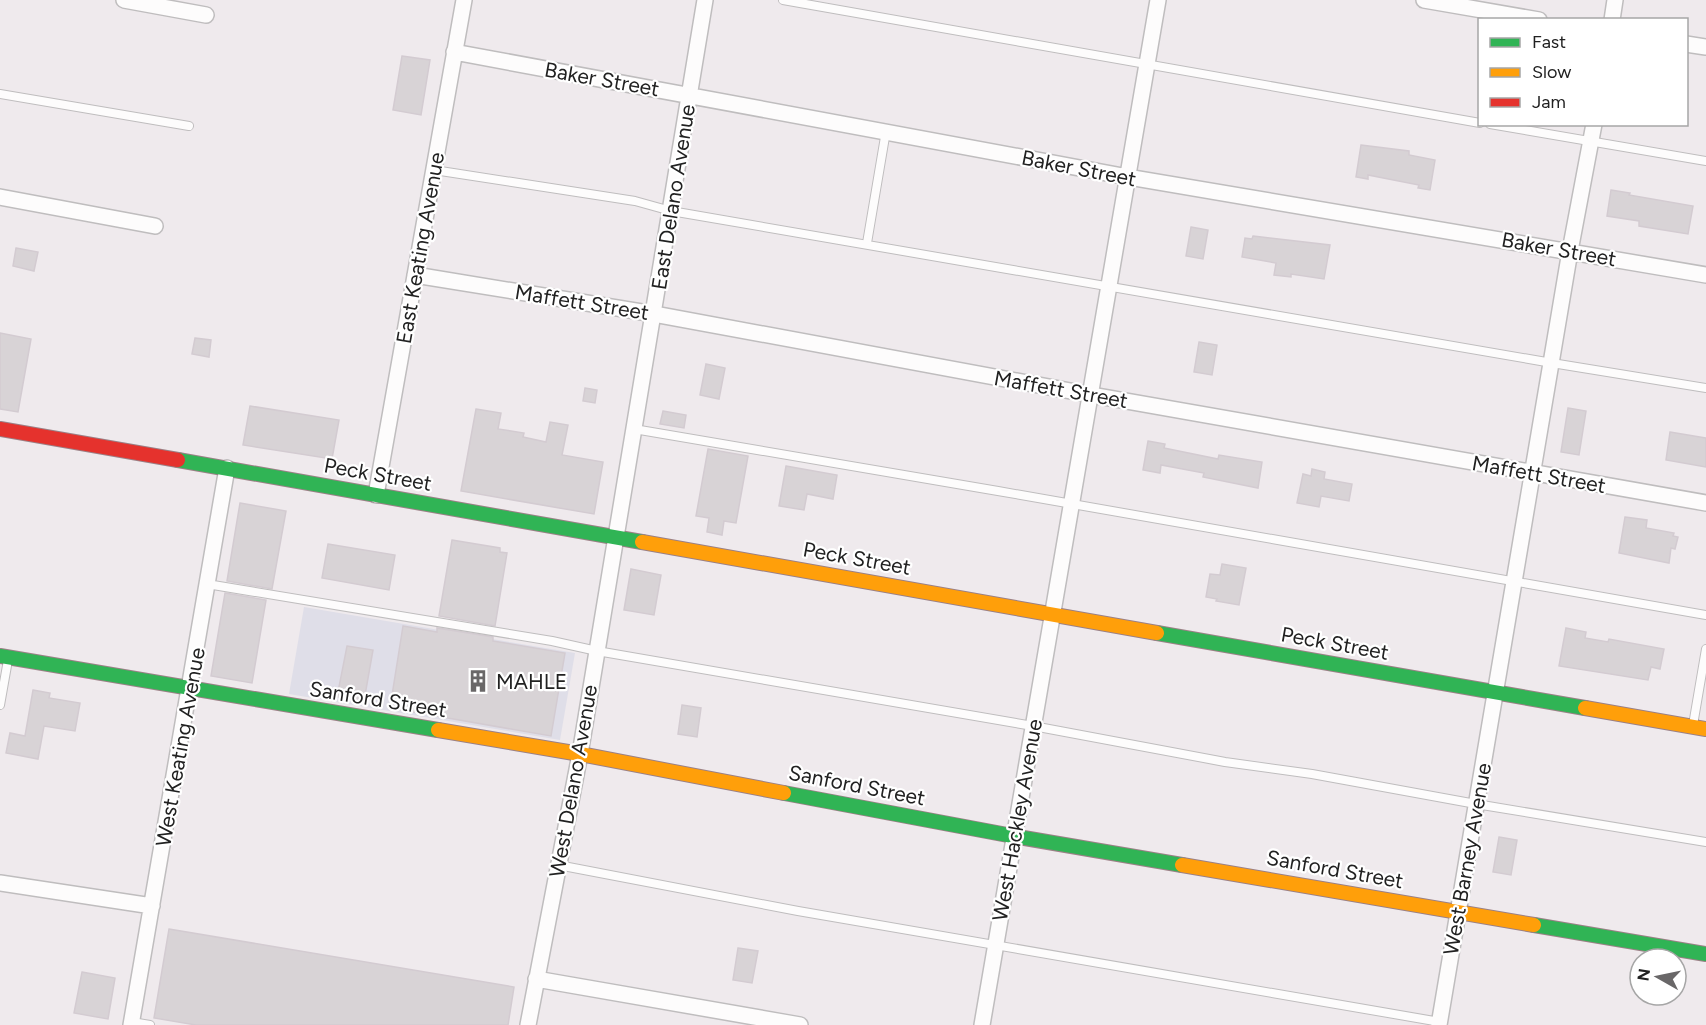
<svg xmlns="http://www.w3.org/2000/svg" width="1706" height="1025" viewBox="0 0 1706 1025" font-family="Figtree,sans-serif">
	<style>
		.industrial { fill: #dfdee8 }
		.building { fill: #d8d3d6; stroke: #d3cbd1; stroke-width: 1.5 }
		.lines { fill: none; stroke-linecap: round; stroke-linejoin: round }
		.lane-casing { stroke: #bfbdbe; stroke-width: 10 }
		.street-casing { stroke: #bfbdbe; stroke-width: 18 }
		.fast-casing { stroke: #9b8086; stroke-width: 16 }
		.slow-casing { stroke: #9b8086; stroke-width: 16 }
		.jam-casing { stroke: #9b8086; stroke-width: 16 }
		.lane { stroke: #fdfcfc; stroke-width: 8 }
		.street { stroke: #fdfcfc; stroke-width: 15 }
		.fast { stroke: #30b455; stroke-width: 14 }
		.slow { stroke: #ff9f0a; stroke-width: 14 }
		.jam { stroke: #e5322d; stroke-width: 14 }
		.labels { text-anchor: middle; dominant-baseline: central; stroke-width: 4.5; stroke-linejoin: round; paint-order: stroke }
		.street-label { font-size: 21px; fill: #212121; stroke: #fff }
		.poi-label { font-size: 21px; fill: #212121; stroke: #fff; text-anchor: start }
	</style>
	<rect width="100%" height="100%" fill="#efeaed"/>
	<path class="industrial" d="M304 607 575 653 560 740 289 694Z"/>
	<path class="building" d="M402 56 430 60 421 115 393 110Z
		M1361 145 1409 151V155L1435 160 1430 190 1418 188 1419 185 1368 175V179L1356 177Z
		M1611 190 1630 193 1629 195 1693 206 1688 234 1639 226V221L1607 216Z
		M1191 227 1208 230 1203 259 1186 256Z
		M1253 236 1330 245 1324 279 1291 274V277L1274 275 1276 263 1242 257 1245 238 1252 239Z
		M16 248 38 252 34 271 13 266Z
		M0 333 31 339 18 412 0 409Z
		M195 338 211 340 209 357 192 354Z
		M1199 342 1217 345 1212 375 1194 372Z
		M706 364 725 368 719 399 700 395Z
		M585 388 597 390 595 403 583 401Z
		M250 406 339 420 332 459 243 445Z
		M1568 408 1586 411 1579 455 1561 452Z
		M476 409 501 413 498 429 524 433 523 437 546 442 550 422 568 425 562 455 603 462 594 514 461 491Z
		M663 411 686 415 684 428 660 424Z
		M1670 432 1706 438V467L1666 460Z
		M1148 441 1165 444 1164 448 1218 459 1219 455 1262 462 1258 488 1203 477 1204 473 1161 465 1160 473 1143 470Z
		M708 449 748 456 736 523 724 521 722 535 707 532 709 518 696 516Z
		M786 466 837 475 833 499 807 494 804 510 779 506Z
		M1312 469 1325 472 1324 479 1352 484 1349 501 1321 496 1319 507 1297 503 1303 474 1311 476Z
		M240 503 286 511 272 589 227 581Z
		M1625 517 1647 520 1646 528 1674 533 1673 536 1678 537 1675 549 1671 548 1669 563 1619 553Z
		M452 540 500 548V552L507 553 495 626 439 616Z
		M328 544 395 555 389 590 322 578Z
		M1222 564 1246 568 1239 605 1216 601 1217 599 1206 597 1210 574 1220 575Z
		M631 569 661 575 654 615 624 610Z
		M225 593 266 600 252 683 211 676Z
		M403 626 437 632V628L493 637V641L565 653 551 736 390 708Z
		M1566 628 1586 632 1585 638 1608 642 1609 639 1664 649 1660 669 1651 667 1648 680 1559 666Z
		M347 646 373 650 364 701 337 697Z
		M33 690 50 693 49 698 80 703 75 731 44 726 38 759 6 753 10 733 25 736Z
		M682 705 701 708 697 737 678 734Z
		M1499 837 1517 840 1511 875 1493 872Z
		M169 929 514 987 508 1025H196L154 1018Z
		M738 948 758 951 752 983 733 980Z
		M82 972 115 978 108 1019 74 1013Z"/>
	<g class="lines">
		<g class="lane-casing">
			<path id="lane" d="M783 0 1480 123
				M0 94 189 126
				M1490 124 1706 161
				M434 170 635 201 671 211 1552 363 1706 388
				M867 243 886 131
				M634 429 998 491 1706 615
				M207 584 552 641 597 651 1033 726 1225 762 1312 774 1476 804 1706 842
				M0 705 8 660
				M1693 725 1706 649
				M558 865 798 911 1440 1022
				M132 1022 150 1025"/>
		</g>
		<g class="street-casing">
			<path id="street" d="M124 0 206 15
				M1424 0 1539 20
				M1612 20 1615 0
				M1686 44 1706 47
				M454 52 1128 177 1706 275
				M0 197 155 226
				M415 275 654 314 1092 395 1706 503
				M376 495 464 0
				M0 883 152 906
				M536 979 800 1025
				M131 1025 227 468
				M528 1025 580 754 705 0
				M982 1025 1158 0
				M1439 1025 1570 251 1594 124"/>
		</g>
		<g class="fast-casing">
			<path id="fast" d="M178 460 642 542
				M1157 633 1585 708
				M0 656 438 730
				M784 793 1013 836 1182 865
				M1534 925 1706 954"/>
		</g>
		<g class="slow-casing">
			<path id="slow" d="M642 542 1157 633
				M1585 708 1706 729
				M438 730 580 754 784 793
				M1182 865 1534 925"/>
		</g>
		<g class="jam-casing">
			<path id="jam" d="M0 429 178 460"/>
		</g>
		<use href="#lane" class="lane"/>
		<use href="#street" class="street"/>
		<use href="#fast" class="fast"/>
		<use href="#slow" class="slow"/>
		<use href="#jam" class="jam"/>
	</g>
	<defs>
		<g id="building-bare" transform="scale(1.8)"><path d="M-4-6H4V6H1V3H-1V6H-4ZM-2.5-4.3h1.7v1.8h-1.7ZM.8-4.3h1.7v1.8H.8ZM-2.5-1h1.7V.8h-1.7ZM.8-1h1.7V.8H.8Z" fill="#696768" stroke="#fff" stroke-width="2.5" paint-order="stroke"/></g>
	</defs>
	<g fill-rule="evenodd">
		<use href="#building-bare" x="478" y="681"/>
	</g>
	<g class="labels">
		<g class="street-label">
			<text transform="translate(602 79) rotate(10)">Baker Street</text>
			<text transform="translate(1079 168) rotate(11)">Baker Street</text>
			<text transform="translate(673 197) rotate(-81)">East Delano Avenue</text>
			<text transform="translate(420 248) rotate(-80)">East Keating Avenue</text>
			<text transform="translate(1559 249) rotate(10)">Baker Street</text>
			<text transform="translate(582 302) rotate(9)">Maffett Street</text>
			<text transform="translate(1061 389) rotate(10)">Maffett Street</text>
			<text transform="translate(378 474) rotate(10)">Peck Street</text>
			<text transform="translate(1539 474) rotate(10)">Maffett Street</text>
			<text transform="translate(857 558) rotate(10)">Peck Street</text>
			<text transform="translate(1335 643) rotate(10)">Peck Street</text>
			<text transform="translate(378 699) rotate(9)">Sanford Street</text>
			<text transform="translate(180 747) rotate(-80)">West Keating Avenue</text>
			<text transform="translate(573 781) rotate(-80)">West Delano Avenue</text>
			<text transform="translate(857 785) rotate(11)">Sanford Street</text>
			<text transform="translate(1017 820) rotate(-80)">West Hackley Avenue</text>
			<text transform="translate(1467 859) rotate(-80)">West Barney Avenue</text>
			<text transform="translate(1335 869) rotate(10)">Sanford Street</text>
		</g>
		<g class="poi-label">
			<text x="496" y="681">MAHLE</text>
		</g>
	</g>
	<rect x="1478" y="18" width="210" height="108" fill="#ffffff" stroke="#a6a6a6" stroke-width="1.5"/>
	<rect x="1490" y="38" width="30" height="9" fill="#30b455" stroke="#a6a6a6" stroke-width="1.5"/>
	<text x="1532" y="48" font-size="18" fill="#212121">Fast</text>
	<rect x="1490" y="68" width="30" height="9" fill="#ff9f0a" stroke="#a6a6a6" stroke-width="1.5"/>
	<text x="1532" y="78" font-size="18" fill="#212121">Slow</text>
	<rect x="1490" y="98" width="30" height="9" fill="#e5322d" stroke="#a6a6a6" stroke-width="1.5"/>
	<text x="1532" y="108" font-size="18" fill="#212121">Jam</text>
	<g transform="translate(1658 977) rotate(279)"><circle r="28" fill="#ffffff" stroke="#a6a6a6" stroke-width="1.5"/>
	<path d="M0-4.5L10 22L0 15L-10 22Z" fill="#696768"/>
	<text y="-9" font-size="16" font-weight="bold" text-anchor="middle" fill="#212121">N</text>
	</g>
</svg>
